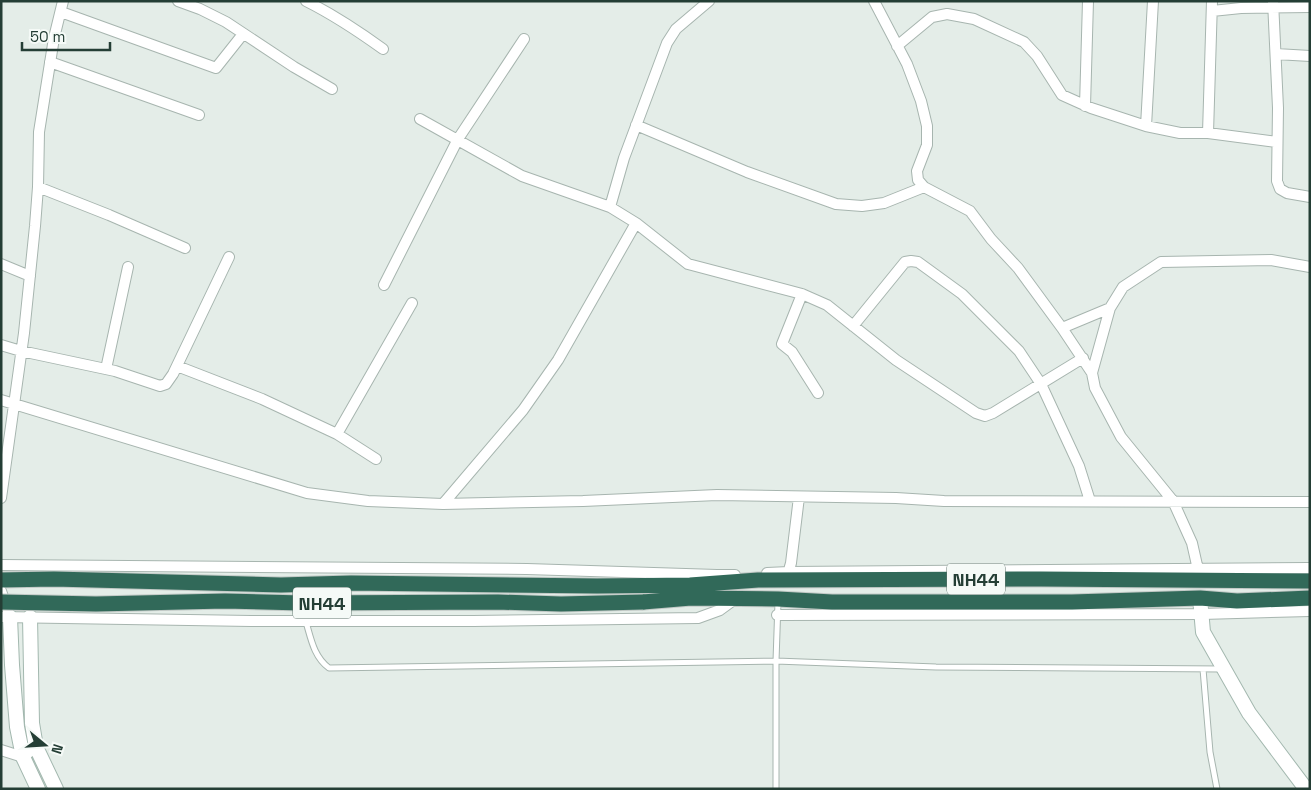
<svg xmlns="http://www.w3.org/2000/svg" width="1311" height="790" viewBox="0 0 1311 790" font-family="'Space Grotesk',sans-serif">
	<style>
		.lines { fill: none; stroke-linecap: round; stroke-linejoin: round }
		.lane-casing { stroke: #a7b5af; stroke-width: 7 }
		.street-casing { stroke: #a7b5af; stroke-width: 12 }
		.secondary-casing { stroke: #a3b8af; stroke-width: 16 }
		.highway-casing { stroke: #c2c9c6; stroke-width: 17 }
		.lane { stroke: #fff; stroke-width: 5 }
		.street { stroke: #fff; stroke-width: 10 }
		.secondary { stroke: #fff; stroke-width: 14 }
		.highway { stroke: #316959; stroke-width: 15 }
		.highway-bridge-casing { stroke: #c2c9c6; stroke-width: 17; stroke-linecap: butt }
		.highway-bridge { stroke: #316959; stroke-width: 15 }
		.labels { text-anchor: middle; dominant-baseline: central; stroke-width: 4; stroke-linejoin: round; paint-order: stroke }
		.shield { fill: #f5faf7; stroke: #63766f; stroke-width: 1 }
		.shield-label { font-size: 18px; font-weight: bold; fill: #243e35 }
	</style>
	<rect width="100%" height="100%" fill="#e4ede8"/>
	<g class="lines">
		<g class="lane-casing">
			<path id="lane" d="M306 622C311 639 314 657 329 668L776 661 936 667 1222 669
				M1203 669 1210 752 1217 789
				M776 789V661L778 602"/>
		</g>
		<g class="street-casing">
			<path id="street" d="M178 1 200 9 226 22 294 67 332 89
				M306 1C334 15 358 31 383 49
				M874 1 907 64 921 101 927 126V145L917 171 918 180 924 187 970 211 991 239 1018 268 1062 328 1092 373
				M1273 1 1278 108 1277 181 1280 189 1287 193 1310 197
				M1212 11 1241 8 1310 7
				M61 12 216 68 243 34
				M897 46 932 17 947 14 974 19 1024 42 1037 56 1062 95 1091 108 1146 126 1180 133H1208L1277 142
				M1276 54 1310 56
				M50 62 199 115
				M1085 106 1088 1
				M420 119 522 176 610 207 636 223 688 264 802 294 827 305 896 360 976 413 985 416 993 413 1083 358
				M636 125 747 172 836 204 862 206 884 203 924 187
				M1146 126 1153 1
				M1208 133 1212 1
				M38 187 109 215 185 248
				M610 207 624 158 667 43 676 29 709 1
				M1 264 30 276
				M384 285 458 139 524 39
				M802 294 782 344 792 352 818 393
				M853 326 905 262 911 261 918 262 962 294 1019 351 1041 384 1079 466 1090 501
				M1062 328 1110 308
				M1 345 21 351 115 371 160 386 166 384 173 374 229 257
				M177 366 262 399 337 434 376 459
				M106 369 128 267
				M1 400 307 493 368 501 443 504 583 501 717 495 896 498 944 501 1310 502
				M337 434 412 303
				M1 498 24 333 35 226 38 187 39 132 54 38 63 1
				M443 504 523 410 558 360 636 223
				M1 565 527 569 717 575H735
				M767 573 789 572 1310 568
				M1199 574 1192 543 1173 501 1121 437 1095 388 1092 373 1110 308 1123 287 1161 262 1271 260 1310 267
				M787 577 791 563 799 497
				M1 591 10 617
				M777 615 1202 614 1310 611
				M1 617 251 621H473L698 618 720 610 735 599
				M1 750 23 757 36 747"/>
		</g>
		<g class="secondary-casing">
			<path id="secondary" d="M1200 598 1203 632 1249 713 1306 789
				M10 617 12 665 17 727 23 757 38 789
				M30 617 32 723 36 747 56 789"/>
		</g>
		<g class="highway-casing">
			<path id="highway" d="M1 580 54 579 281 585 351 583 597 586 690 585 758 580 1041 579 1310 581
				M643 602 691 598 778 599 832 602H1072L1200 598 1237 601 1310 598"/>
		</g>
		<use href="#lane" class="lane"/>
		<use href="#street" class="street"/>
		<use href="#secondary" class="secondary"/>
		<use href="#highway" class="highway"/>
		<g class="highway-bridge-casing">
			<path id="highway-bridge" d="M1 602 96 604 225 601 302 603 498 602 561 604 643 602"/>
		</g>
		<use href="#highway-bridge" class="highway-bridge"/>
	</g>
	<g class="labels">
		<g class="shield">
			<rect x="947" y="563.5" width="58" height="31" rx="4"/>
			<rect x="293" y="587.5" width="58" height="31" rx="4"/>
		</g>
		<g class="shield-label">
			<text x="976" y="579">NH44</text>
			<text x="322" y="603">NH44</text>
		</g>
	</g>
	<rect width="1311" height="790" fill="none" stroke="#243e35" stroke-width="5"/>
	<g transform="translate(45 745) rotate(108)" stroke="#f5faf7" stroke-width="4" paint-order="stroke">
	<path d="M0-4L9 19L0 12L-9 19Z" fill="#243e35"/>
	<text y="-8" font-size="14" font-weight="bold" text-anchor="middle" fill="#243e35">N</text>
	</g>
	<path d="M22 42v8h88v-8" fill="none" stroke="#243e35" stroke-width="2.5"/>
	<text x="30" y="42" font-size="15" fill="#243e35" stroke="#f5faf7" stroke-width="4" paint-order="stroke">50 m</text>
</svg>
